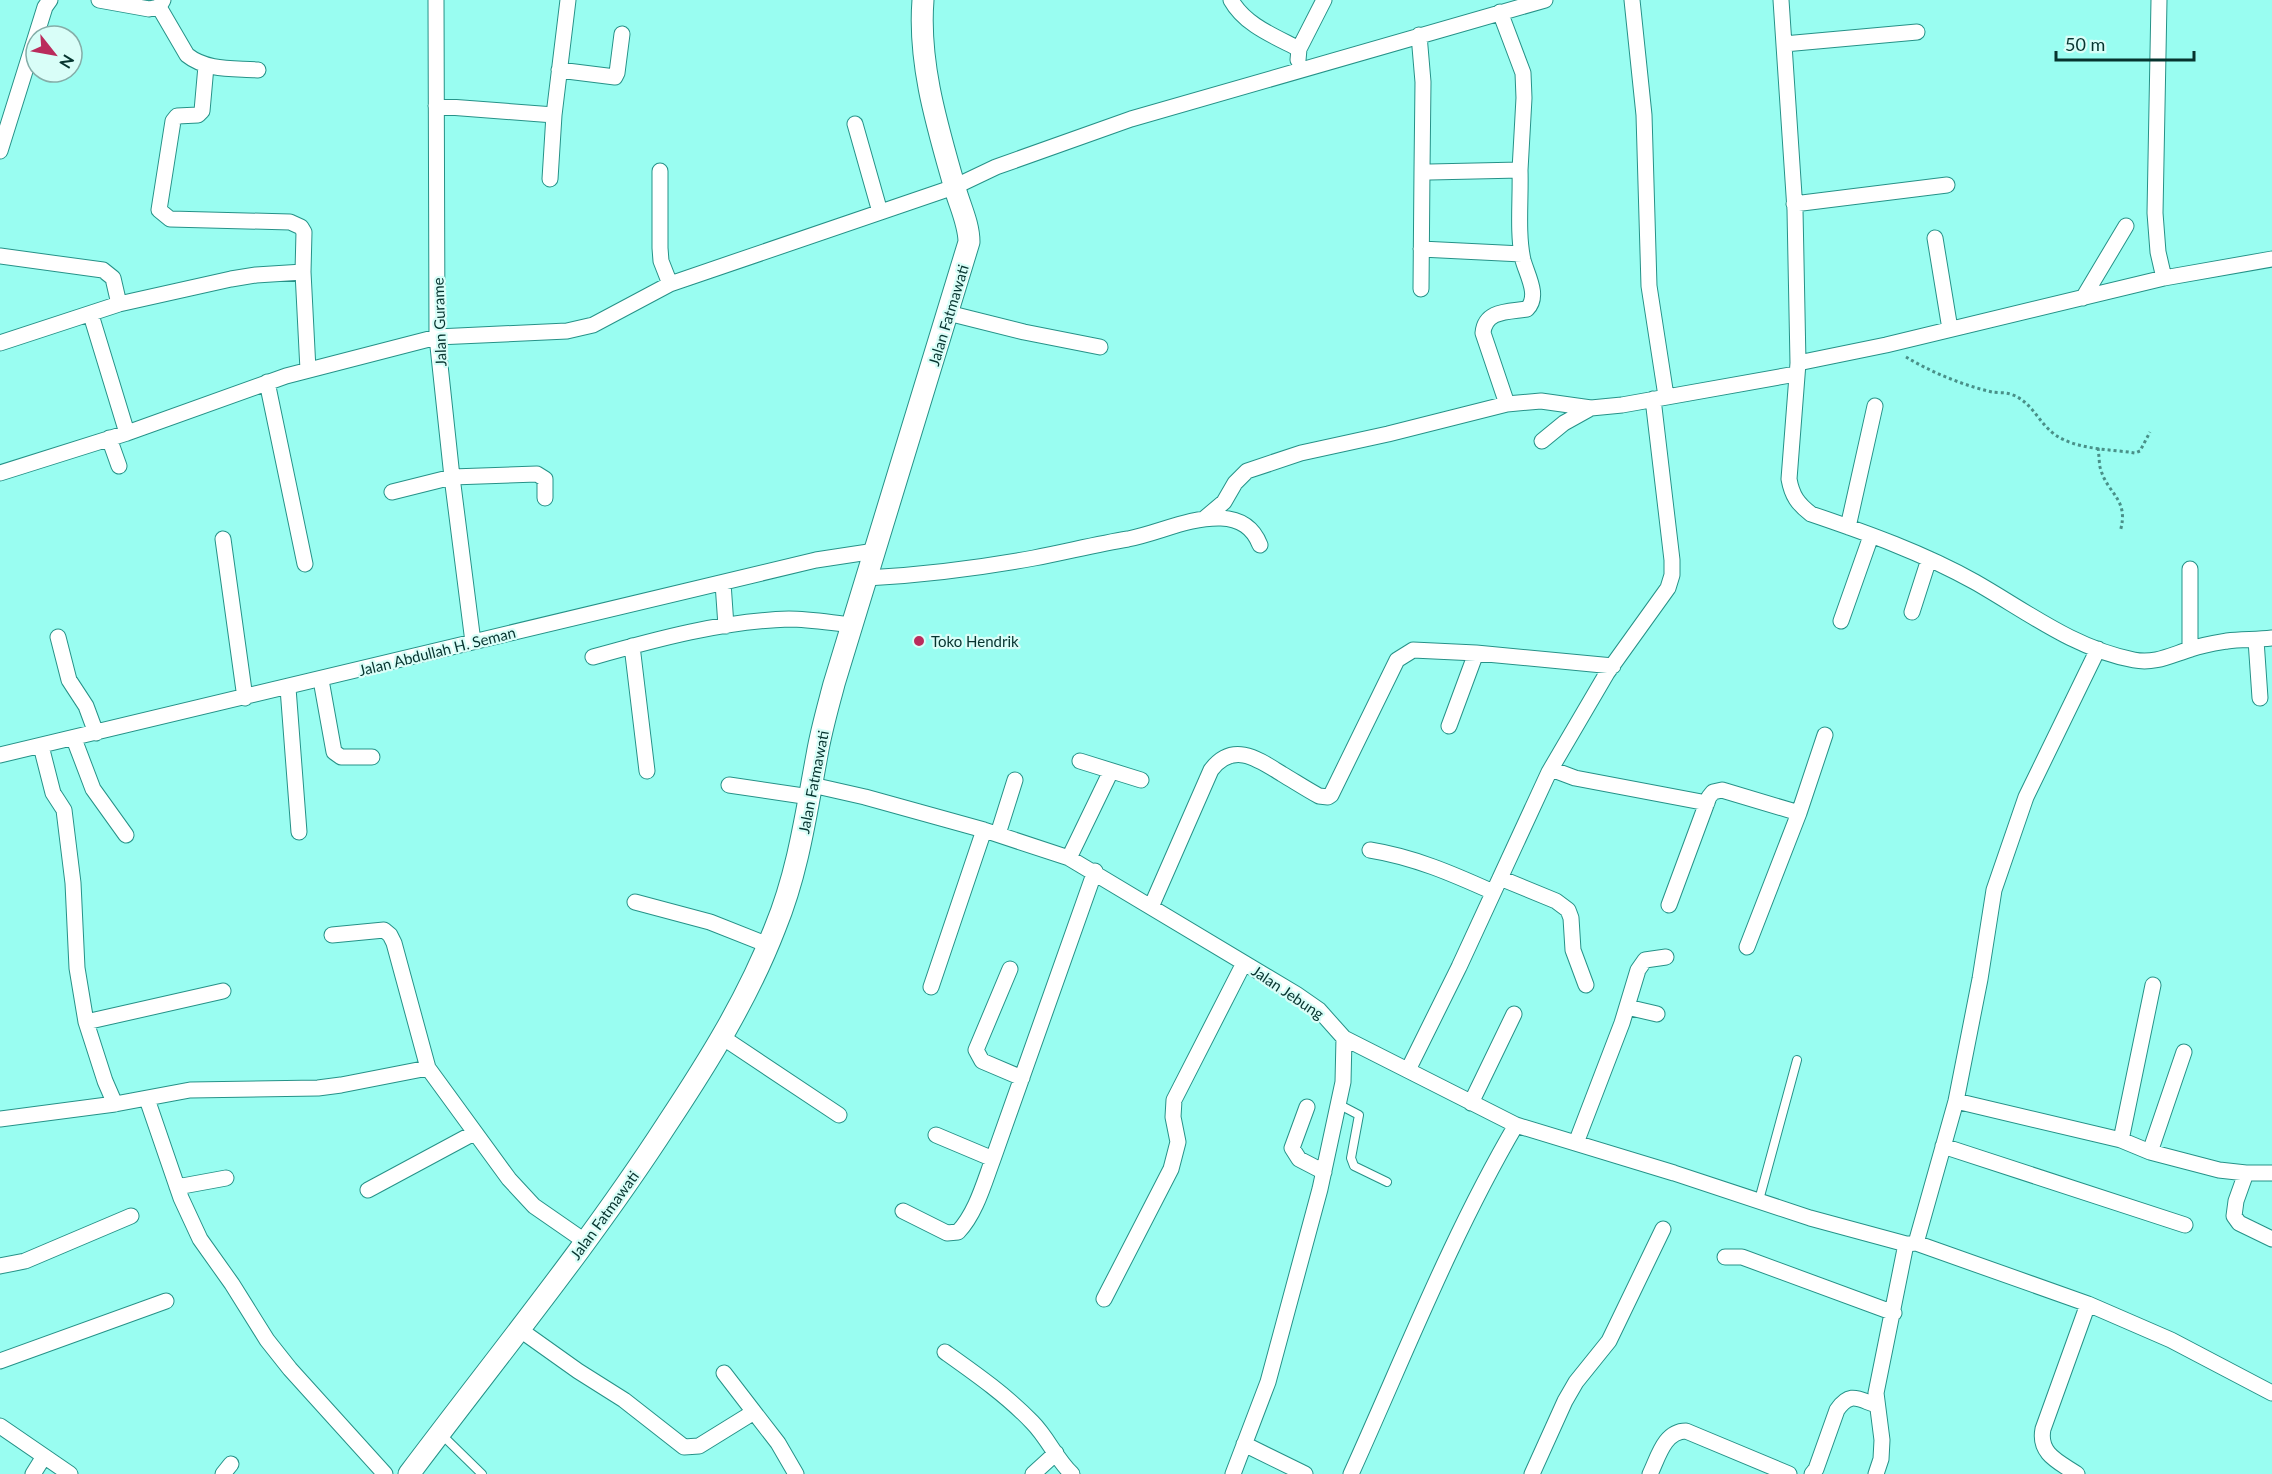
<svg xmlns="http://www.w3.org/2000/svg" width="2272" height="1474" viewBox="0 0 2272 1474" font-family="Lato,sans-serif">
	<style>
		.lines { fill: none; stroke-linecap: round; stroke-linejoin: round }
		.lane-casing { stroke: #269288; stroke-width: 10 }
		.street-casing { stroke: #269288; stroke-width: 17 }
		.secondary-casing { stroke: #269288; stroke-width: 23 }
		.path { stroke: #499088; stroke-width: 3; stroke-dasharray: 3 3; stroke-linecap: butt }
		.lane { stroke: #fff; stroke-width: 8 }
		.street { stroke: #fff; stroke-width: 15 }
		.secondary { stroke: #fff; stroke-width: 21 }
		.poi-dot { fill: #ba2c5c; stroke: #d9fef8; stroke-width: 2 }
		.labels { text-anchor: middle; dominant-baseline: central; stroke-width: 4.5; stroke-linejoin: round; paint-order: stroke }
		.street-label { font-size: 15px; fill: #06342f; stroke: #d9fef8 }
		.poi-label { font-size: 15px; fill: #06342f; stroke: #d9fef8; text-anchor: start }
	</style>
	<rect width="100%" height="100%" fill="#99fdf1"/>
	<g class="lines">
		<g class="lane-casing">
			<path id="lane" d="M1338 1104 1359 1115 1351 1158 1354 1166 1387 1182
				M1759 1200 1797 1060
				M440 1433 482 1474"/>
		</g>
		<g class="street-casing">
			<path id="street" d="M99 0 149 9 159 7 163 0
				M436 0 437 337 452 477 473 642
				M1231 0C1245 25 1274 36 1299 49
				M1632 0 1644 115 1649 286 1666 396
				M1781 0 1795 210 1798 363 1789 479C1792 496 1798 504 1811 514 1867 533 1923 553 1975 582 2026 611 2075 649 2134 660 2155 664 2171 655 2191 649 2202 645 2215 643 2227 641 2241 639 2257 640 2272 638
				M2159 0 2155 213 2158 252 2164 278
				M159 7 187 55C207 71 234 68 258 70
				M1419 35 1423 82 1422 170 1430 172 1520 170 1524 98 1523 73 1500 12
				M1784 44 1917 32
				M1298 60 1299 49 1324 0
				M206 66 202 111 198 115 177 116 173 121 159 210 170 219 290 222 301 227 304 232 303 272 308 370
				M559 70 615 77 617 73 622 34
				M436 106 554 115
				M855 124 880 212
				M0 151 45 7 50 0
				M660 171V248L661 261 670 284
				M550 179 554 115 568 0
				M1794 204 1947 185
				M1935 238 1950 329
				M1421 249 1522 254
				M0 256 103 270 113 278 119 304
				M1421 289 1422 170
				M2083 298 2126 226
				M948 313 1024 332 1100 347
				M91 315 127 433
				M0 343 119 304 231 279 256 275 303 272
				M1798 363 1886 345 2164 278 2272 259
				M267 382 305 564
				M1507 404 1483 333C1485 310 1508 312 1527 309 1540 296 1527 275 1523 260 1517 233 1521 198 1520 170
				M109 438 119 466
				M1542 441 1564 423 1591 408
				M0 473 127 433 286 376 437 337 567 331 593 325 670 284 954 187 996 167 1131 119 1545 0
				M392 492 452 477 537 474 545 479V498
				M1205 518 1224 502 1235 483 1247 471 1301 453 1388 434 1507 404 1541 401 1591 408 1622 405 1796 374
				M1848 527 1875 406
				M223 539 245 698
				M867 578C923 575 979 568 1034 558 1066 552 1097 544 1128 539 1159 533 1189 517 1221 518 1240 519 1253 527 1260 545
				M723 583 726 626
				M1912 612 1929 559
				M1841 621 1871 536
				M58 637 69 680 86 706 96 733
				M2256 640 2260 698
				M632 646 647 771
				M2190 649V569
				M593 657C657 639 723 621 789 619 810 619 832 623 853 625
				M321 680 334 752 341 757H372
				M288 688 299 832
				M1449 726 1476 653
				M74 739 93 789 126 835
				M41 746 53 793 64 810 73 883 77 968 86 1022 105 1081 115 1104
				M0 755 816 560 875 551
				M1080 761 1141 780
				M1551 769 1575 778 1707 803
				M729 785 810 797
				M812 785 865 797 984 830 1069 858 1296 994 1319 1010 1344 1038 1343 1082 1320 1189 1268 1382 1233 1474
				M998 834 1015 780
				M1370 850C1414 857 1453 874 1493 892
				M1069 858 1111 771
				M1500 878 1556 901 1568 910 1571 918 1573 950 1586 985
				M635 902 710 922 768 945
				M1669 905 1709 797 1713 792 1722 790 1799 813
				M1151 907 1211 770C1233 741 1258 759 1282 774 1294 781 1306 789 1319 796L1328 797 1331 795 1397 660 1413 650 1476 653 1613 666
				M332 935 384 930 390 935 394 943 428 1068
				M1747 947 1799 813 1825 735
				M1010 969 976 1050 982 1061 1022 1078
				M931 987 984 830
				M1627 1007 1657 1014
				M86 1022 223 991
				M722 1037 839 1115
				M1344 1038 1516 1125 1674 1173 1810 1218 1906 1244 1916 1243 2088 1304 2171 1340 2272 1393
				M1408 1070 1459 967 1549 772 1607 673 1668 588 1672 575V560L1653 399
				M147 1099 181 1198 200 1239 232 1284 267 1340 290 1369 385 1474
				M1956 1101 2121 1140 2150 1152 2219 1170 2246 1173H2272
				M1471 1103 1514 1014
				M1307 1107 1292 1148 1299 1159 1324 1172
				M0 1119 115 1104 190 1090 318 1088 341 1085 428 1068 509 1179 534 1206 586 1242
				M936 1135 993 1159
				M2121 1140 2153 985
				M1576 1143 1622 1023 1638 970 1645 960 1666 957
				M1943 1146 2185 1225
				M2150 1152 2184 1052
				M2246 1173 2236 1201 2234 1216 2239 1223 2272 1239
				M177 1187 226 1178
				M368 1190 474 1133
				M903 1211 947 1233 958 1232C976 1213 984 1183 993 1159L1095 871
				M1916 1243 1956 1101 1980 979 1994 890 2026 797 2098 649
				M1725 1257H1742L1894 1313
				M0 1266 25 1261 131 1216
				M1104 1299 1171 1169 1178 1142 1173 1117 1174 1100 1244 963
				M519 1329 578 1371 624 1400 684 1447 699 1446 754 1412 778 1443 796 1474
				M945 1352C976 1374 1006 1395 1032 1422 1048 1438 1056 1459 1072 1474
				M0 1361 166 1301
				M724 1373 754 1412
				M0 1426 70 1474
				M1244 1444 1305 1474
				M33 1474 43 1458
				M223 1474 231 1464
				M1033 1474 1056 1453
				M1351 1474C1404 1357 1451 1236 1516 1125
				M1532 1474 1565 1401 1576 1382 1609 1341 1663 1229
				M1650 1474C1658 1458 1664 1431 1686 1431L1789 1474
				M1812 1474 1816 1469 1837 1410C1850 1391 1858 1399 1876 1405
				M1876 1474 1881 1459 1882 1440 1876 1393 1906 1244
				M2077 1474C2059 1462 2038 1454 2043 1429L2088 1304"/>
		</g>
		<g class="secondary-casing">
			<path id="secondary" d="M409 1474C496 1358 588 1246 667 1124 708 1062 748 998 775 928 798 872 806 814 817 755 821 731 828 707 834 684L969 242C969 223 959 204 954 185 937 125 918 63 923 0"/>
		</g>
		<path class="path" d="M1906 357C1931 372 1962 385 1992 392 1997 393 2004 392 2010 394 2031 400 2038 422 2054 434 2076 450 2110 449 2135 453L2140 451 2150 432
			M2098 448C2099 454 2099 461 2100 467 2107 495 2130 498 2120 532"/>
		<use href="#lane" class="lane"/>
		<use href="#street" class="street"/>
		<use href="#secondary" class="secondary"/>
	</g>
	<circle class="poi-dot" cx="919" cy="641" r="6"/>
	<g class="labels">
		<g class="street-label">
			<text transform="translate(948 315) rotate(-73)">Jalan Fatmawati</text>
			<text transform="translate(439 322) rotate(-92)">Jalan Gurame</text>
			<text transform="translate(437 651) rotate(-14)">Jalan Abdullah H. Seman</text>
			<text transform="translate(813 782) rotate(-79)">Jalan Fatmawati</text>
			<text transform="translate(1288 992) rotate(34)">Jalan Jebung</text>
			<text transform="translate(604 1215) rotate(-54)">Jalan Fatmawati</text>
		</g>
		<g class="poi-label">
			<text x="931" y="641">Toko Hendrik</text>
		</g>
	</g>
	<g transform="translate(54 54) rotate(121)"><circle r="28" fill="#d9fef8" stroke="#85ada8" stroke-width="1.5"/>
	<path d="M0-4.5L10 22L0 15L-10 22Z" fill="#ba2c5c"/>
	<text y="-9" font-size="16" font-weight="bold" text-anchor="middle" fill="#06342f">N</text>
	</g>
	<path d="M2056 51v9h138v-9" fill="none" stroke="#06342f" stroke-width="3"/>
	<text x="2065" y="51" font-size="18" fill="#06342f" stroke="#d9fef8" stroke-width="4.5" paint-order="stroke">50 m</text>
</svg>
